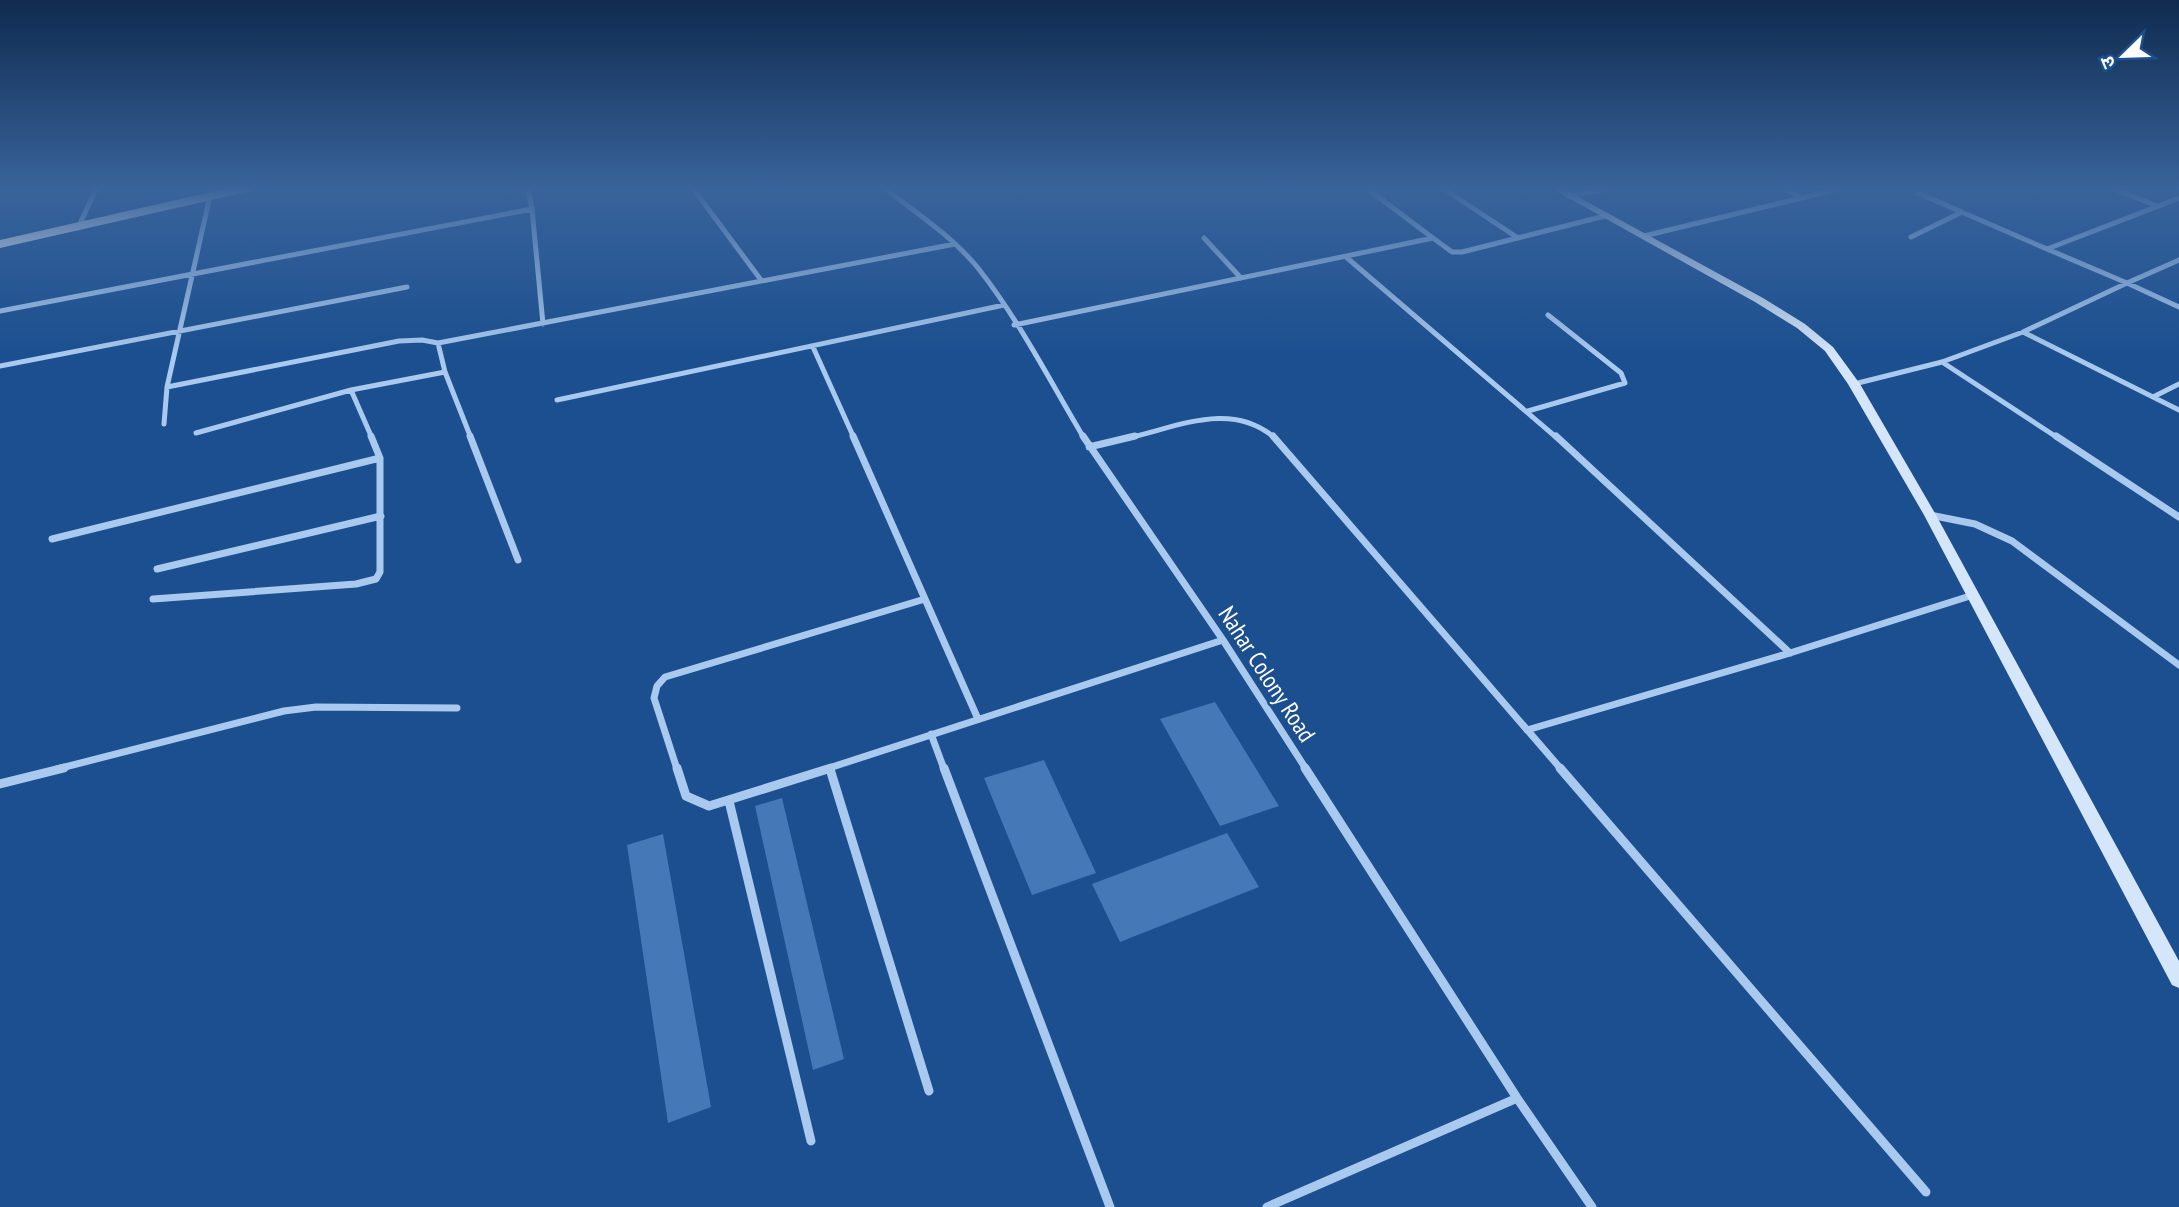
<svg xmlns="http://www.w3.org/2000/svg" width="2179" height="1207" viewBox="0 0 2179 1207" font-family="'PT Sans Narrow','Noto Sans Devanagari',sans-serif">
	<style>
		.building { fill: #4478b7 }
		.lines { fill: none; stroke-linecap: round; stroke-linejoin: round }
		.street-far2 { stroke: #a9c9ee; stroke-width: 5 }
		.street-far1 { stroke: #a9c9ee; stroke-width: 7 }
		.street { stroke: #a9c9ee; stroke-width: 9 }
		.secondary { fill: #d6e6fa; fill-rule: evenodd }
		.highway { fill: #fff; fill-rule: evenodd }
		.labels { text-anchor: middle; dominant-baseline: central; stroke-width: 5; stroke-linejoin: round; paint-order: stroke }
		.street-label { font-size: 24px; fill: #fff; stroke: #1b4f8f }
	</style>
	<rect width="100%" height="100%" fill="#1b4f8f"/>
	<path class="building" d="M1215 702 1279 806 1220 826 1160 719Z
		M1044 760 1096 873 1032 895 984 778Z
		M782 798 844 1059 813 1070 755 806Z
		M1227 833 1259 887 1120 942 1092 884Z
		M663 834 711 1107 668 1123 627 845Z"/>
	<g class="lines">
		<path class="street-far2" d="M528 187 532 209
			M692 187 761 280
			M883 187C915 212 952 236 978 268 1019 320 1050 381 1084 438
			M1365 187 1433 238
			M1441 187 1518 238
			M1782 187 1801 198
			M2110 187 2157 206
			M1918 193 2047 249
			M1569 196 1615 187
			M2179 198 2047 249 2127 283 2179 260
			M78 228 97 187
			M1644 236 1847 187
			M1911 237 1962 212
			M1204 238 1241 278
			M1346 257 1557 438
			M0 311 532 209 543 324
			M1014 325 1433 238 1452 252H1462L1605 216
			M2023 332 2179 410
			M438 343 445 372 471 438
			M813 347 854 438
			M1942 362 2058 438
			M0 366 407 287
			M1854 384 1942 362 2023 332 2127 283 2179 307
			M167 387 399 341 422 340 438 343 955 244
			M351 390 372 438
			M2153 397 2179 384
			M557 400 1004 305
			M1528 411 1625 383 1621 373 1548 315
			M164 424 167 387 212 187
			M196 433 351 390 445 372
			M1128 438C1178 427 1231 400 1275 438"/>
		<path class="street-far1" d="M371 436 380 458
			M470 436 518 560
			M1083 436 1223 640 1306 769
			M1273 436 1561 769
			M1556 436 1790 653
			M2056 436 2179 517
			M1089 447 1135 436
			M1930 515 1975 524 2012 541 2179 665
			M52 539 380 458V572L376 579 356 584 153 599
			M157 569 381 516
			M925 599 978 719
			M1527 730 1790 653 1970 596
			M931 734 944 769
			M57 769 284 711 316 707 457 708
			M677 769 654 698 657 686 665 677 925 599 853 436
			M826 769 1223 640"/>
		<path class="street" d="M677 768 686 796 709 806 831 768
			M944 768 1110 1207
			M1305 768 1517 1098 1592 1207
			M1560 768 1926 1192
			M830 769 929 1091
			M0 784 64 768
			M729 801 811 1141
			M1267 1207 1517 1098"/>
		<path class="secondary" d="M1549 187H1560L1763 298 1805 324 1833 347 1860 384 1936 515 2179 961V988L2172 985 1924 515 1848 384 1825 351 1797 328 1755 302Z"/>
		<path class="highway" d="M233 187H258L251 191 0 248V240Z"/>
	</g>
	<linearGradient id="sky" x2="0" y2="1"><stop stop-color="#0f2b4f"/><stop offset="0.53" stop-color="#39639b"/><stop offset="1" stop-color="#39639b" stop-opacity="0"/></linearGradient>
	<rect width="2179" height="356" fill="url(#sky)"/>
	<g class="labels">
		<g class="street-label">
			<text transform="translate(1267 674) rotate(57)">Nahar Colony Road</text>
		</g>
	</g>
	<g transform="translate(2123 56) rotate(247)" stroke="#1b4f8f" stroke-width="5" paint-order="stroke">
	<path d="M0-5L12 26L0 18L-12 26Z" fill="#ffffff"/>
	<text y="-10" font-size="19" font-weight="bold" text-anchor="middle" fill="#ffffff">उ</text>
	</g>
</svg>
